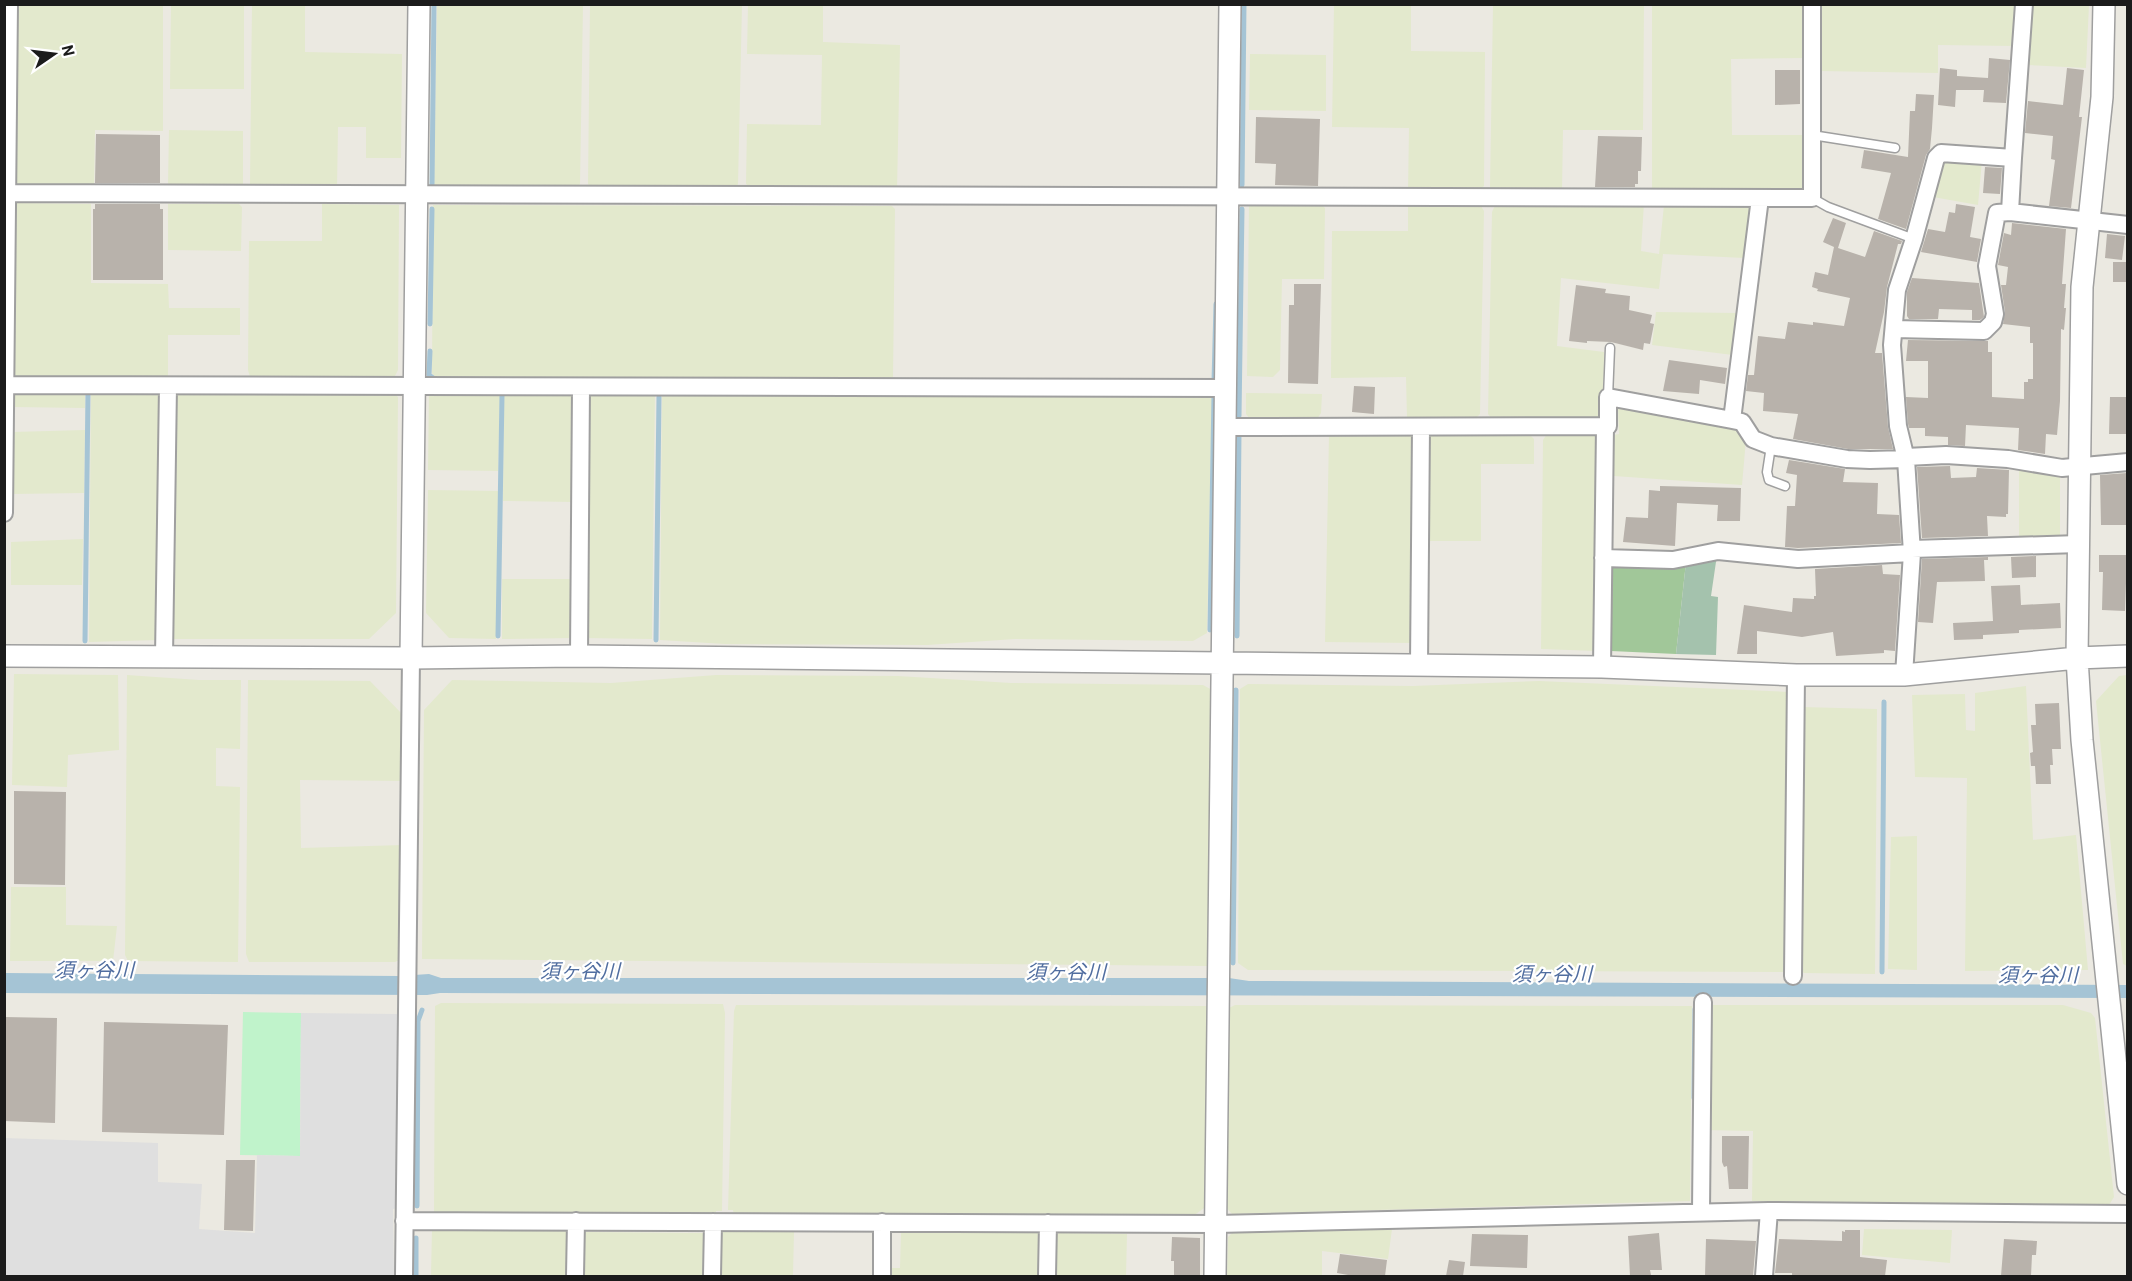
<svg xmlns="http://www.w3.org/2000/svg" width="2132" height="1281" viewBox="0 0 2132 1281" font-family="Barlow,'Noto Sans JP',sans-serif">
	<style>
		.farmland { fill: #e3e9cd }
		.forest { fill: #a1c799 }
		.cemetery { fill: #a4c2ad }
		.park { fill: #c0f3cb }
		.parking { fill: #dfdfdf }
		.water { fill: #a5c4d5 }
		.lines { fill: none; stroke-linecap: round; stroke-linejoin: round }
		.stream { stroke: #a5c4d5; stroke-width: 5 }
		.building { fill: #b8b2ab }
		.service-casing { stroke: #9f9f9f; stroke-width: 11 }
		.minor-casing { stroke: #9f9f9f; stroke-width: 20 }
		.tertiary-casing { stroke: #9f9f9f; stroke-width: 24 }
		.service { stroke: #fff; stroke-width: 8 }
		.minor { stroke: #fff; stroke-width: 16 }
		.tertiary { stroke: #fff; stroke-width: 21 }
		.labels { text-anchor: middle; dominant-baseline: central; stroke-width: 4.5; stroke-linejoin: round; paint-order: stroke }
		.water-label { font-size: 20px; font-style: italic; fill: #516ea0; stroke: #fff }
	</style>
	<rect width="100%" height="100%" fill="#ebe9e1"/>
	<path class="farmland" d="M14 5H163V131L95 130 94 190 18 189 12 182Z
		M171 5H244V89H170Z
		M252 5H305V52L402 54 401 158H366V127H338L337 188 253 187 250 184Z
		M437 5H583L580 184 576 189 434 187Z
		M590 5H742L738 184 734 190 592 189 588 184Z
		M748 5H823V42L900 45 897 190H753L746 184 747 124 821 125 822 55 747 54Z
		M1334 5H1411V51L1485 52 1484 186 1478 192 1408 191 1409 128 1332 127Z
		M1493 5H1644L1643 130H1563L1562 191H1495L1490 187Z
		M1652 5H1805V58L1731 59 1732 135H1805V188L1802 192H1652Z
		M1819 5H2018L2015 46 1938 45V73L1819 71Z
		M2030 5H2089L2086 68 2027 65Z
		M1250 54 1326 55V111L1249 110Z
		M169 130 243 131V185L172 188 168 183Z
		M1982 160 1978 205 1933 197 1941 161Z
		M15 203 91 204V283L168 284 169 308H240V335H168V376H16L10 371Z
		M1249 203 1321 204 1325 208 1324 279H1282L1280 370 1273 377 1247 376Z
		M1408 203H1479L1484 211 1480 414 1477 417 1407 418 1406 377 1331 378 1332 231H1408Z
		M1496 203H1644L1641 251 1659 254 1664 205 1747 204 1751 207 1744 258 1663 254 1659 289 1561 278 1557 346 1604 352 1603 414 1597 420 1492 419 1488 414 1492 212Z
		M168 204H239L242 207 241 251 168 250Z
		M322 204 399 205 398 370 394 378 250 377 248 370 249 241H322Z
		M433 205 892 206 895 209 893 379 435 378 432 373Z
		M1656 312 1738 313 1733 355 1652 345Z
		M19 389H85V408L12 407V396Z
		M91 389H151L161 396 158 640 89 642Z
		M504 390 570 391 575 397 574 502 503 501Z
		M592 390 655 391 652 639 583 638 586 399Z
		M179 391 393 392 398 397 396 613 369 639H171L173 395Z
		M429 391H500L498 471 428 470Z
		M662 391 1212 392 1207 633 1193 641 1015 639 927 645 725 644 660 640Z
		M1246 393 1322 394 1321 413 1317 419H1250L1246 414Z
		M1618 407 1741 431 1746 439 1742 485 1614 476 1613 435 1619 434Z
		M85 430 84 493 11 494 12 432Z
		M1547 434 1598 435 1597 651 1541 649 1543 440Z
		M1329 435H1418L1415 643 1325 642Z
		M1427 435H1530L1534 439V464H1481V541H1424Z
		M2019 468 2060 473V535L2019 537Z
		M428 490 498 491 496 639 449 638 426 613Z
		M83 539 82 585H11V542Z
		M502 579H573V638L502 639Z
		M14 674 118 675 119 750 68 755 67 787 12 785Z
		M127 675 199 680H241L240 749 216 748V786L240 787 238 962 128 961 125 955Z
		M716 675 898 676 1011 683 1203 685 1214 691 1211 963 1208 966 422 959 424 710 452 680 611 683Z
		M2127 675H2128L2127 966 2123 964 2096 701 2119 676Z
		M248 680 370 681 404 716V781L300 780 301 848 403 845 402 959 395 962H249L246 954Z
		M1539 681 1789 692 1788 969 1783 972 1248 970 1238 963 1240 689 1248 684 1413 686Z
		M2026 686 2033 840 2076 835 2088 970 1965 971 1967 778 1915 777 1912 695 1965 694 1966 730 1975 731V693Z
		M1802 707 1877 709 1875 974 1804 973 1799 968Z
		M1917 836V970L1888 969 1891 837Z
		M11 887H66V925L117 926 113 961H10Z
		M441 1003 723 1004 725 1013 722 1211H716V1215L434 1214 435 1006Z
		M736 1005 1210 1006 1207 1206 1193 1216 734 1215 733 1210H728L734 1011Z
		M1235 1005 1692 1006 1690 1201 1232 1214 1225 1206 1229 1008Z
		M1709 1005H2063L2091 1013 2095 1018 2114 1197 2109 1205 1752 1201 1753 1131 1705 1130Z
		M432 1229H564L571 1237 570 1276H431Z
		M1392 1229 1388 1259 1322 1251V1276H1227L1228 1237 1234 1231Z
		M1864 1229 1952 1230 1950 1263 1862 1255Z
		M722 1231 794 1232 793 1276H717V1237Z
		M584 1232 703 1233 706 1236V1276H580Z
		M1039 1232 1043 1239 1042 1276H888V1268H900L901 1233Z
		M1059 1233 1127 1234 1126 1276 1052 1275 1053 1238Z"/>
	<path class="forest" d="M1686 562 1676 654 1611 651 1612 566Z"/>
	<path class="cemetery" d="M1717 555 1711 596 1718 597 1716 655 1676 654 1686 562Z"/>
	<path class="park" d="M243 1012 301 1013 300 1156 240 1155Z"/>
	<path class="parking" d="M301 1013 397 1014 398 1208 393 1209 394 1276H5L4 1138 158 1143V1182L202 1184 199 1229 255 1233 257 1155 300 1156Z"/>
	<path class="water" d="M5 973 399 976 429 974 441 978H1229L1249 981 2128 985 2127 998 440 993 427 995 5 993Z"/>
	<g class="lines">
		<path class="stream" d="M1242 185 1244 4
			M432 186 434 4
			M430 324 432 209
			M430 351 429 375 436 380
			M1214 382 1216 304
			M1239 416 1242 209
			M1210 630 1214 394
			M498 636 502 395
			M1237 636 1239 432
			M656 640 659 397
			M85 641 88 392
			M1233 963 1236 690
			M1882 972 1884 702
			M1694 1098 1695 1009
			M417 1206 418 1021 422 1010
			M416 1276V1238"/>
	</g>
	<path class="building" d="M1989 58 2010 60 2006 103 1983 102 1984 90H1956L1955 107 1938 105 1940 68 1957 70V76L1988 78Z
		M2067 68 2084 70 2079 117H2082L2071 208 2049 206 2055 160 2051 159 2053 136 2025 133 2028 101 2063 105Z
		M1775 70H1800V104L1775 105Z
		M1916 94 1934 95 1932 128 1930 149 1926 155 1906 229 1878 219 1891 173 1861 168 1864 150 1908 157 1910 111H1915Z
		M1256 117 1320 119 1318 186 1275 185 1276 164 1255 163Z
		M96 134 160 135V183H95Z
		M1598 136 1642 137 1641 171H1638V184H1635V187H1595Z
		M1985 167 2002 168 2000 194 1983 193Z
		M95 204H160V209H163V280H93V209H95Z
		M1956 204 1975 207 1970 237 1981 239 1977 262 1921 252 1928 229 1945 232 1949 212 1955 213Z
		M1833 218 1846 223 1838 248 1865 257 1874 231 1902 241 1901 244H1898L1887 287 1884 312 1875 353H1882L1888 427 1893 449H1848L1793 439 1798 414 1763 411 1764 393 1746 391 1748 375H1754L1758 336 1785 339 1788 322 1813 325V322L1844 326 1850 298 1817 291 1818 289 1812 287 1815 272 1828 275 1834 247 1823 242Z
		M2012 223 2066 229 2062 284H2066L2064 308H2066L2064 330 2061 329 2060 401 2057 435 2046 434 2045 454 2018 450 2019 428 1966 425 1965 446 1948 445V437L1925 436V428H1909L1908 424 1906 397 1928 398V361H1906L1908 340 1988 341V352H1992V397L2024 399V382H2028V379H2033V343H2030V327L2003 324 2005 312 2001 285H2006L2008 267 1998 265 2004 233 2011 235Z
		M2107 234 2125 236 2122 260 2105 258Z
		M2113 262H2127V282H2113Z
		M1912 278 1979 283 1984 317 1980 320H1972V310L1939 309 1938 319H1909L1907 316V292Z
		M1294 284H1321L1318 384 1288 383 1289 305H1294Z
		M1576 285 1606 289 1605 293 1630 296 1629 310 1652 315 1650 323 1654 324 1650 344 1644 343 1643 350 1611 342 1587 341V343L1569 341Z
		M1669 360 1727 368 1725 384 1700 380 1699 394 1663 391Z
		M1354 386 1375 387 1374 414 1352 412Z
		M2110 397H2127V434H2109Z
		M1789 460 1845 469 1843 482 1878 483 1877 514 1899 515 1901 543 1798 548 1785 547 1787 506H1795L1797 475 1786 473Z
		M1950 466 1951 478 1976 477 1977 468 2009 470 2008 514H2006V517L1987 516 1988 536 1922 538 1917 467Z
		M2127 473V525H2101L2100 475Z
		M1660 486 1741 488 1740 521H1717L1718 505 1677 503 1675 546 1623 542 1626 517 1648 518 1649 490 1660 491Z
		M2099 555H2127L2125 611 2102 610 2103 572H2099Z
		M2036 556V577L2012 578 2011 557Z
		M1988 557V560H1984L1985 581 1937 582 1933 623 1918 622 1922 559Z
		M1882 565 1883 574 1900 575 1895 651 1884 650V653L1836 656 1833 632 1802 637 1757 631V654H1737L1744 605 1792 612 1793 598 1814 599V596H1816L1815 569Z
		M2020 585 2021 605 2060 603 2061 628 2019 630V633L1983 635V639L1954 640 1953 623 1993 621 1991 586Z
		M2059 703 2061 749H2052L2053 765H2050L2051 784H2036L2035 766H2031L2030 753 2033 752 2031 725H2036L2035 704Z
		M14 791 66 792 65 885 14 884Z
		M4 1017 57 1018 55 1123 4 1121Z
		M104 1022 228 1025 224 1135 102 1132Z
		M1722 1136H1749L1748 1189H1729L1727 1166 1724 1167 1722 1162Z
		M226 1160H255L253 1231 224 1230Z
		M1845 1230H1860V1257L1887 1260 1885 1276H1792V1273H1775L1779 1239 1842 1241V1231L1845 1232Z
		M1659 1233 1662 1270H1650L1651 1275 1630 1276 1628 1236Z
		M1472 1234 1528 1235 1527 1268 1470 1266Z
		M1172 1237 1200 1238V1276H1174V1261H1171Z
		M1706 1239 1756 1241 1753 1276H1705Z
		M2004 1239 2037 1241 2036 1255H2032L2031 1276H2001Z
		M1340 1254 1387 1260 1385 1276H1347L1348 1275 1337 1273Z
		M1449 1260 1465 1262 1463 1276H1446Z"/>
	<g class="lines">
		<g class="service-casing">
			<path id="service" d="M1812 135 1895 148
				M1812 198 1828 207 1914 239
				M1608 397 1610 348
				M1771 446 1767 472 1769 480 1785 486"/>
		</g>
		<g class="minor-casing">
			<path id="minor" d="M2013 158 2024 4
				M4 193 1812 198V4
				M1894 329 1984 331 1993 322 1995 314 1987 266 1997 213 2010 212
				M4 385 1226 388
				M1732 420 1742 422 1753 439 1771 446 1847 459 1870 460 1906 459
				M1225 427 1605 426
				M1906 457 1946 455 2008 459 2062 468 2128 462
				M4 513 9 4
				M1912 549 2079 544
				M1603 558 1673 560 1718 551 1798 559 1912 553
				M579 656 581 387
				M164 657 168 386
				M1419 665 1421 427
				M1602 667 1605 426H1608V397L1732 420 1760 198
				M1904 675 1912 553 1906 459 1898 426 1892 345 1897 290 1914 239 1936 158 1941 153 2013 158 2010 212 2128 225
				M1793 976 1796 675
				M1701 1212 1703 1002
				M404 1221 1216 1224 1769 1211 2128 1214
				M404 1276 411 658
				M575 1276 576 1221
				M712 1276 713 1222
				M882 1276V1222
				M1047 1276 1048 1223
				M1764 1276 1769 1211"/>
		</g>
		<g class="tertiary-casing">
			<path id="tertiary" d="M2104 4 2102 97 2082 287 2077 658 2082 740 2128 1184
				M4 656 411 658 579 656 1222 663 1602 667 1796 675H1904L2077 658 2128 656
				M411 658 419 4
				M1215 1276 1230 4"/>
		</g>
		<use href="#service" class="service"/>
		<use href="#minor" class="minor"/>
		<use href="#tertiary" class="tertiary"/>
	</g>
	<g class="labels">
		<g class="water-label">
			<text x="94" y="969">須ヶ谷川</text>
			<text x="580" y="970">須ヶ谷川</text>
			<text x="1066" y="971">須ヶ谷川</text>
			<text x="1552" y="973">須ヶ谷川</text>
			<text x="2038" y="974">須ヶ谷川</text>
		</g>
	</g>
	<rect width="2132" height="1281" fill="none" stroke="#1b1b1b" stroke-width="12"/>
	<g transform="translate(54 54) rotate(76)" stroke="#ffffff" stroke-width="4.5" paint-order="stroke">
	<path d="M0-4.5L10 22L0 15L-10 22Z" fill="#1b1b1b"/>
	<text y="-9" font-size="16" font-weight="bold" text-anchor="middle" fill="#1b1b1b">N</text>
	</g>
</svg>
